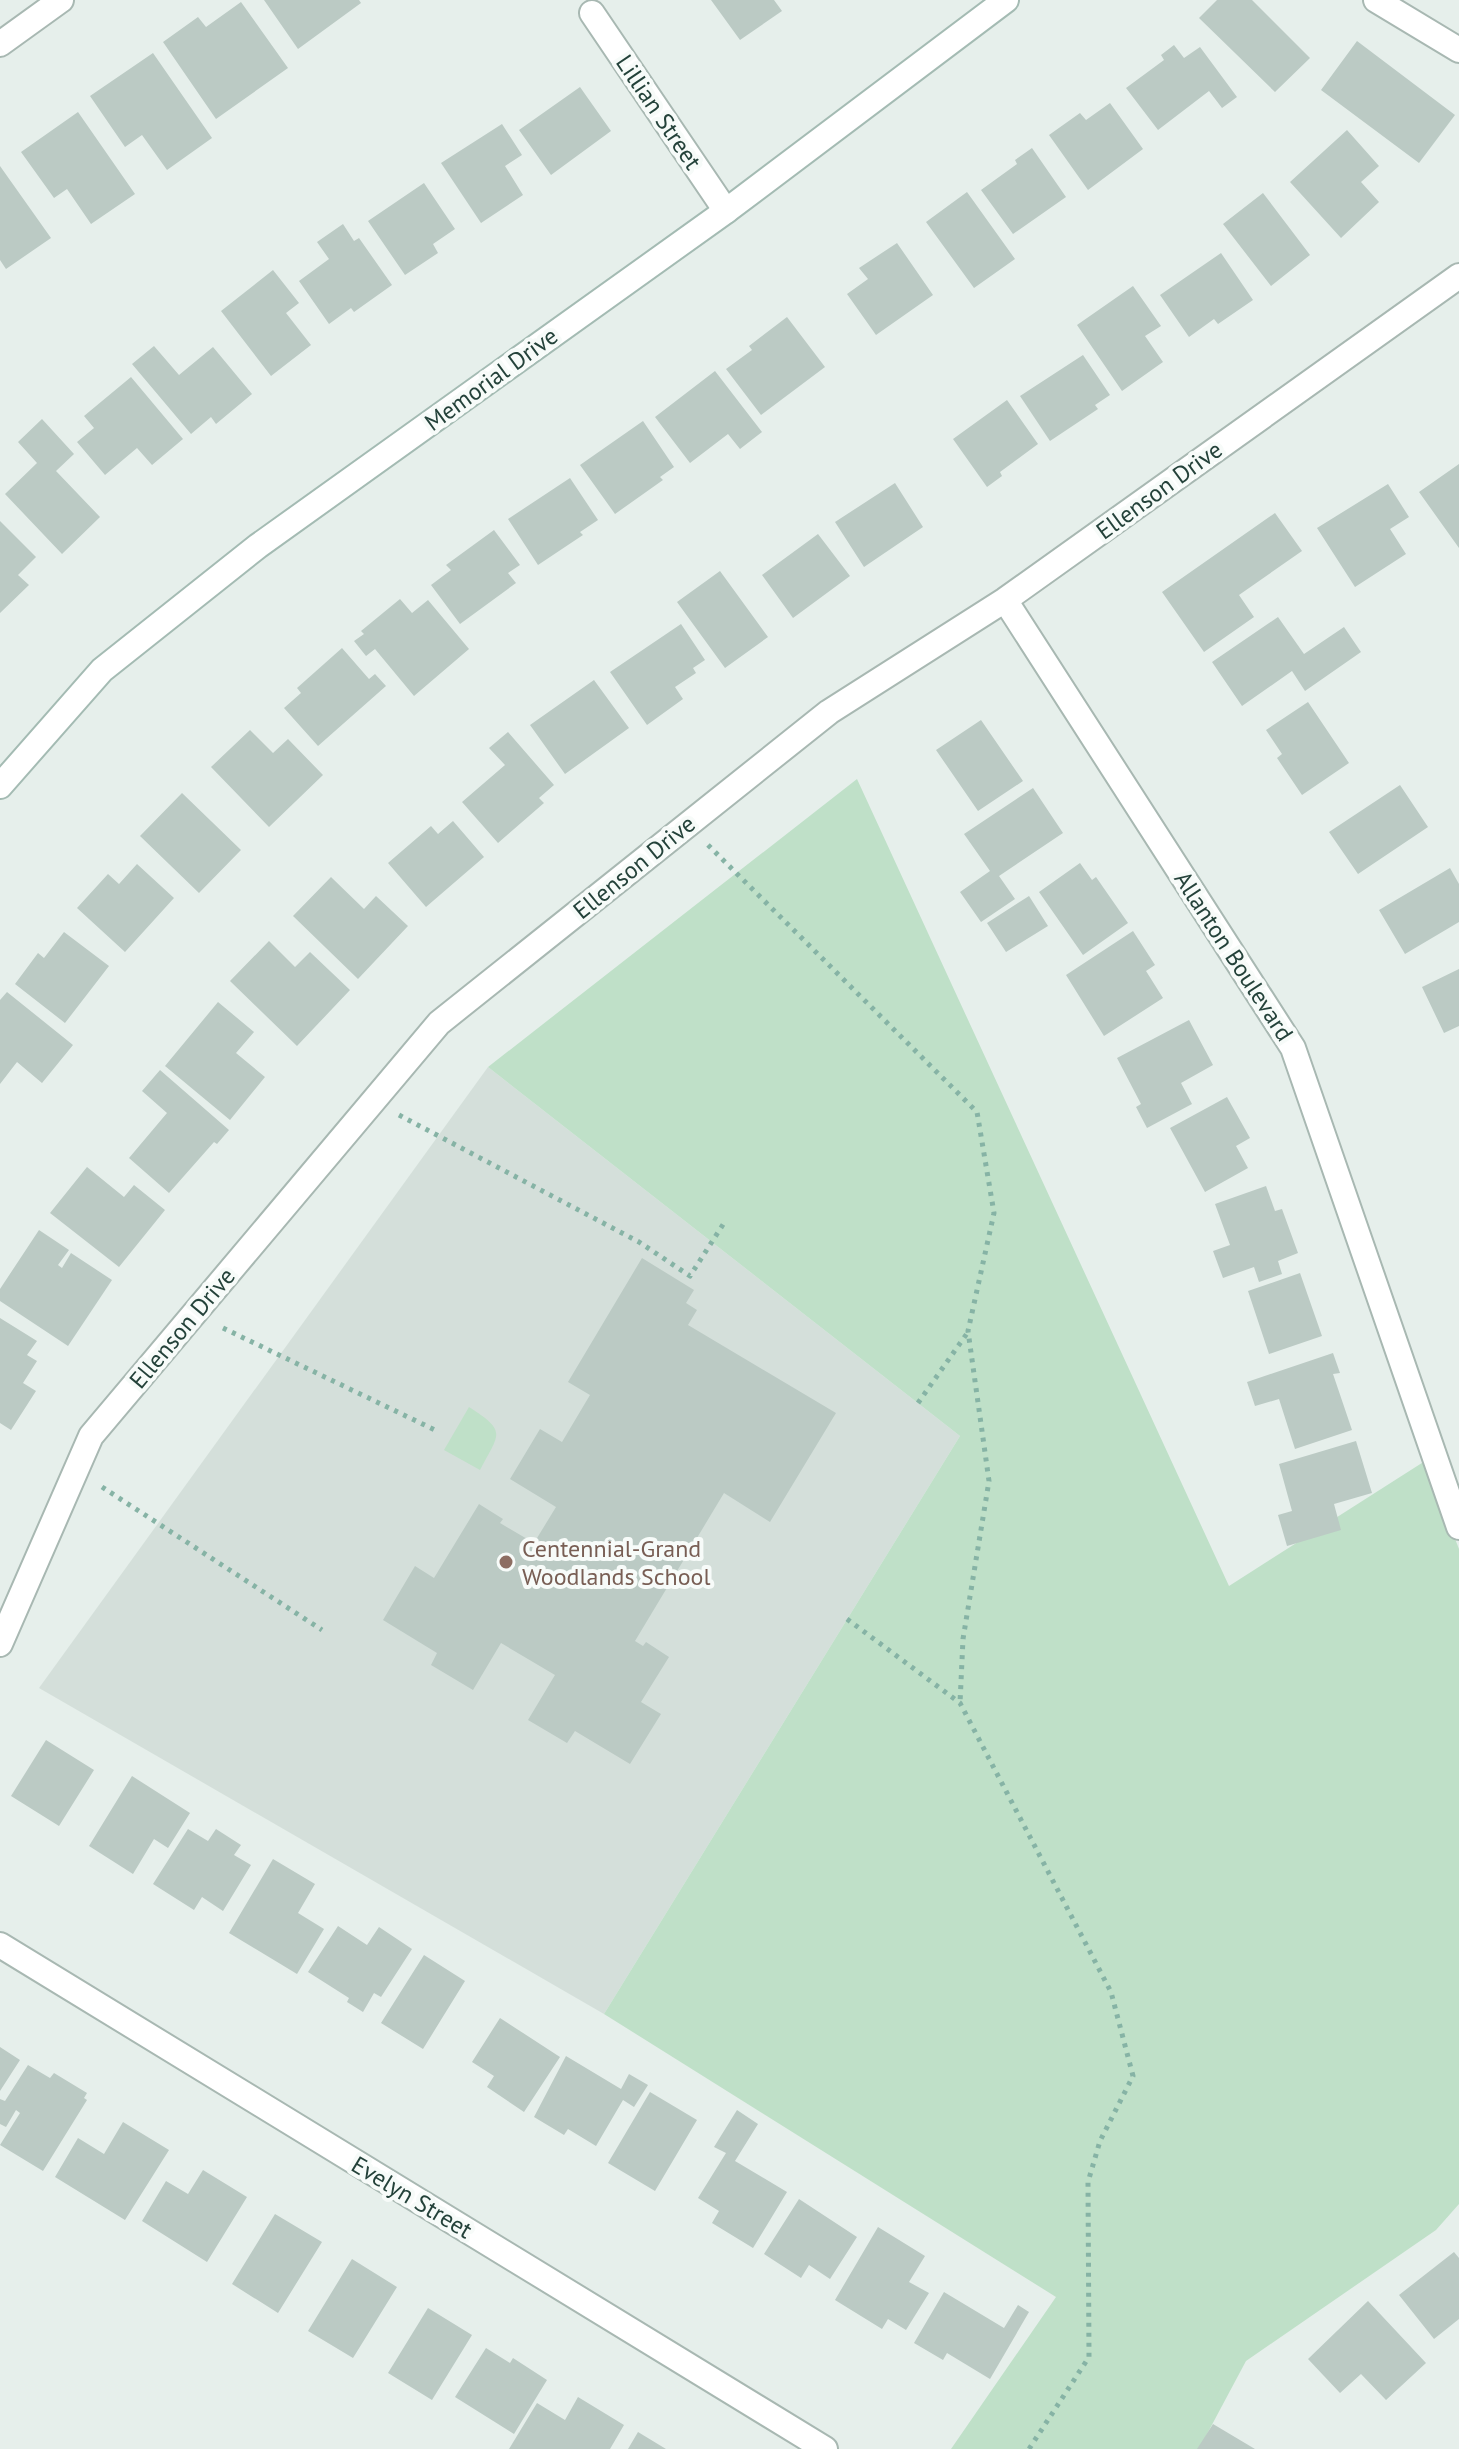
<svg xmlns="http://www.w3.org/2000/svg" width="1459" height="2449" viewBox="0 0 1459 2449" font-family="'PT Sans',sans-serif">
	<style>
		.built { fill: #d4dfda }
		.green { fill: #bfe0c8 }
		.building { fill: #bbcac4 }
		.lines { fill: none; stroke-linecap: round; stroke-linejoin: round }
		.minor-casing { stroke: #a8b8b2; stroke-width: 28 }
		.secondary-casing { stroke: #a4bbb3; stroke-width: 28 }
		.path { stroke: #86b3a5; stroke-width: 5; stroke-dasharray: 4 6; stroke-linecap: butt }
		.minor { stroke: #fff; stroke-width: 24 }
		.secondary { stroke: #fff; stroke-width: 24 }
		.education-dot { fill: #8d6e63; stroke: #f7fbf9; stroke-width: 3 }
		.labels { text-anchor: middle; dominant-baseline: central; stroke-width: 8; stroke-linejoin: round; paint-order: stroke }
		.street-label { font-size: 24px; fill: #24423a; stroke: #f7fbf9 }
		.education-label { font-size: 24px; fill: #785e54; stroke: #f7fbf9; text-anchor: start }
	</style>
	<rect width="100%" height="100%" fill="#e6efeb"/>
	<path class="built" d="M488 1067 960 1436 604 2014 39 1688Z"/>
	<path class="green" d="M857 779 1229 1586 1425 1461 1459 1549V2204L1436 2230 1246 2361 1199 2449H951L1056 2297 604 2014 960 1436 488 1067Z
		M469 1407C508 1432 499 1433 480 1470L444 1450Z"/>
	<path class="building" d="M264 0H359L361 3 298 49Z
		M711 0H774L782 11 740 40Z
		M1217 0H1252L1310 58 1275 92 1199 18Z
		M241 2 288 68 216 119 163 42 198 17 206 27Z
		M1357 41 1455 115 1419 163 1321 90Z
		M1174 45 1184 58 1200 47 1237 97 1222 108 1209 91 1158 130 1126 88 1164 60 1161 55Z
		M153 53 212 138 167 170 142 135 125 147 90 96Z
		M580 87 611 131 551 175 519 130Z
		M1110 103 1143 149 1088 190 1049 135 1080 113 1086 120Z
		M78 112 135 194 91 224 67 189 54 198 21 152Z
		M502 124 522 155 505 166 523 195 481 223 441 163Z
		M1347 130 1379 166 1361 182 1379 202 1341 238 1290 182Z
		M1032 148 1066 197 1013 234 981 190 1017 164 1015 160Z
		M0 166 51 238 6 269 0 260Z
		M424 183 455 229 433 244 438 253 405 275 368 221Z
		M967 192 1015 259 974 288 926 222Z
		M1263 193 1310 255 1271 286 1223 224Z
		M343 224 354 241 359 238 392 285 354 312 351 308 329 324 299 281 329 259 317 242Z
		M897 243 933 295 876 335 847 294 868 279 859 268Z
		M1221 253 1253 300 1218 324 1214 319 1189 337 1160 295Z
		M273 270 299 303 286 313 311 345 271 376 221 311Z
		M1133 286 1161 326 1145 336 1163 362 1122 391 1077 325Z
		M787 317 825 367 761 415 726 369 752 350 749 346Z
		M154 346 179 375 213 347 252 394 216 424 211 417 191 434 132 364Z
		M1083 355 1110 395 1095 405 1098 409 1050 441 1020 396Z
		M715 371 762 432 740 449 728 434 690 463 655 417Z
		M131 377 183 439 152 465 137 448 105 475 77 442 94 428 84 416Z
		M1007 400 1038 444 1000 472 1002 476 987 487 953 439Z
		M42 419 74 454 56 471 100 517 62 554 5 494 37 463 18 442Z
		M643 421 674 467 660 477 663 480 615 514 580 465Z
		M1459 464V548L1419 492Z
		M570 478 598 520 580 532 583 535 538 565 508 519Z
		M895 483 923 527 864 567 835 522Z
		M1388 484 1409 517 1390 529 1406 554 1355 587 1317 528Z
		M1275 513 1302 551 1239 595 1254 617 1204 652 1162 592Z
		M0 521 36 557 18 575 29 585 0 613Z
		M494 530 520 565 508 573 516 583 460 624 431 585 451 570 446 565Z
		M818 534 850 576 793 618 762 575Z
		M720 571 768 637 725 668 677 602Z
		M400 599 412 613 428 600 469 649 414 696 375 649 366 656 354 641 364 634 361 631Z
		M1278 617 1304 654 1344 627 1361 652 1305 691 1292 671 1242 706 1212 662Z
		M681 624 705 660 693 668 696 673 675 687 683 699 647 725 610 672Z
		M342 648 369 679 375 674 386 686 318 746 284 708 301 693 297 688Z
		M594 680 629 728 565 774 530 725Z
		M1308 702 1349 763 1302 795 1277 758 1282 754 1266 730Z
		M981 720 1023 781 978 811 936 750Z
		M250 730 273 753 288 739 323 775 269 827 211 767Z
		M508 732 554 785 539 798 544 803 498 843 462 802 505 765 489 748Z
		M1400 785 1428 827 1358 874 1329 832Z
		M1033 788 1063 833 999 876 1015 899 981 922 960 892 990 871 964 834Z
		M182 793 241 850 199 893 140 836Z
		M453 821 484 857 426 907 388 863 431 826 438 834Z
		M1080 863 1092 880 1096 877 1128 923 1083 955 1039 892Z
		M137 864 174 898 125 952 77 908 108 874 119 884Z
		M1450 868 1459 884V922L1405 954 1379 910Z
		M331 877 364 909 376 896 408 926 358 979 293 916Z
		M1029 896 1048 926 1006 952 987 923Z
		M1133 931 1155 965 1146 971 1163 998 1104 1036 1066 975Z
		M64 932 109 966 65 1023 15 984 38 953 44 958Z
		M269 941 295 967 310 952 350 990 297 1046 230 981Z
		M1459 969V1026L1444 1033 1422 987Z
		M7 992 73 1045 42 1083 17 1062 0 1084V1000Z
		M218 1002 254 1032 236 1053 265 1077 230 1120 165 1066Z
		M1189 1020 1213 1065 1181 1083 1192 1104 1147 1128 1136 1107 1141 1104 1117 1058Z
		M160 1070 229 1130 217 1144 214 1142 169 1193 129 1158 167 1113 142 1091Z
		M1227 1097 1250 1138 1236 1146 1248 1168 1205 1192 1170 1128Z
		M87 1167 124 1197 134 1185 165 1210 119 1267 50 1213Z
		M1266 1186 1275 1211 1282 1209 1298 1253 1278 1261 1282 1274 1259 1282 1254 1267 1223 1278 1213 1251 1230 1245 1215 1204Z
		M39 1230 69 1250 58 1265 62 1268 71 1253 112 1280 68 1346 0 1301V1289Z
		M642 1258 694 1290 686 1303 697 1310 688 1325 836 1413 770 1522 724 1493 635 1641 643 1646 646 1642 669 1657 641 1702 661 1714 630 1764 575 1731 567 1743 528 1720 555 1675 501 1643 473 1690 431 1665 437 1653 383 1620 415 1566 434 1578 479 1504 503 1519 500 1523 534 1543 556 1507 510 1479 540 1429 562 1442 590 1395 568 1382Z
		M1300 1273 1322 1336 1269 1354 1248 1291Z
		M0 1318 37 1341 27 1355 37 1361 23 1383 36 1391 11 1430 0 1423Z
		M1333 1353 1340 1373 1333 1374 1352 1430 1295 1449 1279 1399 1255 1406 1247 1382Z
		M1356 1441 1372 1493 1334 1504 1341 1530 1287 1546 1278 1515 1292 1511 1279 1464Z
		M46 1740 94 1770 59 1826 11 1796Z
		M132 1776 190 1813 168 1848 154 1839 133 1874 89 1846Z
		M188 1829 208 1841 216 1829 241 1845 234 1855 251 1865 223 1911 202 1897 194 1910 153 1884Z
		M273 1859 315 1884 298 1913 324 1929 297 1974 229 1933Z
		M338 1926 367 1945 379 1927 412 1949 381 1997 374 1993 363 2012 347 2002 349 1998 308 1972Z
		M424 1955 465 1981 423 2049 381 2023Z
		M500 2018 560 2057 524 2112 487 2087 494 2076 472 2062Z
		M0 2047 20 2060 0 2091Z
		M566 2056 621 2089 629 2074 648 2085 634 2107 623 2100 596 2146 568 2129 564 2135 534 2117Z
		M28 2065 50 2078 54 2073 87 2093 84 2098 87 2100 43 2171 0 2145 20 2113 16 2110 6 2127 0 2124V2099L5 2101Z
		M650 2092 697 2120 655 2191 608 2163Z
		M737 2110 758 2124 735 2161 787 2192 753 2248 712 2223 719 2211 698 2198 726 2153 714 2147Z
		M123 2122 169 2150 125 2220 55 2177 78 2138 104 2154Z
		M203 2170 247 2197 207 2262 142 2221 166 2181 188 2194Z
		M799 2199 857 2237 830 2279 809 2265 801 2278 764 2254Z
		M275 2214 322 2242 278 2313 232 2284Z
		M878 2227 925 2256 909 2282 929 2293 906 2330 888 2319 882 2329 835 2300Z
		M1454 2252 1459 2258V2319L1434 2339 1399 2295Z
		M352 2259 397 2287 353 2358 308 2331Z
		M944 2292 1004 2328 1018 2305 1029 2312 990 2379 947 2353 943 2360 914 2343Z
		M1368 2301 1426 2363 1386 2400 1361 2374 1340 2393 1308 2359Z
		M428 2308 472 2335 432 2400 388 2373Z
		M486 2348 510 2363 513 2358 547 2380 514 2434 455 2397Z
		M578 2397 624 2425 610 2449H509L537 2403 565 2420Z
		M1213 2424 1255 2449H1197Z
		M638 2432 666 2449H628Z"/>
	<g class="lines">
		<g class="minor-casing">
			<path id="minor" d="M1376 0 1459 50
				M592 13 726 211
				M0 44 61 0
				M1005 600 1293 1048 1459 1527
				M0 1644 91 1436 439 1023 829 712 1005 600 1459 276
				M0 1945 825 2449"/>
		</g>
		<g class="secondary-casing">
			<path id="secondary" d="M0 786 102 670 258 546 726 211 1006 0"/>
		</g>
		<path class="path" d="M708 845 977 1112 994 1213 968 1331 989 1481 963 1639 960 1703
			M399 1115 639 1242 690 1276 724 1223
			M223 1328 435 1430
			M918 1403 968 1332
			M102 1487 322 1630
			M847 1619 960 1703 1111 1992 1133 2076 1100 2141 1088 2182 1089 2357 1029 2449"/>
		<use href="#minor" class="minor"/>
		<use href="#secondary" class="secondary"/>
	</g>
	<circle class="education-dot" cx="506" cy="1562" r="8"/>
	<g class="labels">
		<g class="street-label">
			<text transform="translate(659 112) rotate(56)">Lillian Street</text>
			<text transform="translate(491 379) rotate(-36)">Memorial Drive</text>
			<text transform="translate(1159 490) rotate(-36)">Ellenson Drive</text>
			<text transform="translate(634 867) rotate(-39)">Ellenson Drive</text>
			<text transform="translate(1234 956) rotate(57)">Allanton Boulevard</text>
			<text transform="translate(182 1328) rotate(-50)">Ellenson Drive</text>
			<text transform="translate(412 2197) rotate(31)">Evelyn Street</text>
		</g>
		<g class="education-label">
			<text x="522" y="1548">Centennial-Grand<tspan x="522" dy="28">Woodlands School</tspan></text>
		</g>
	</g>
</svg>
